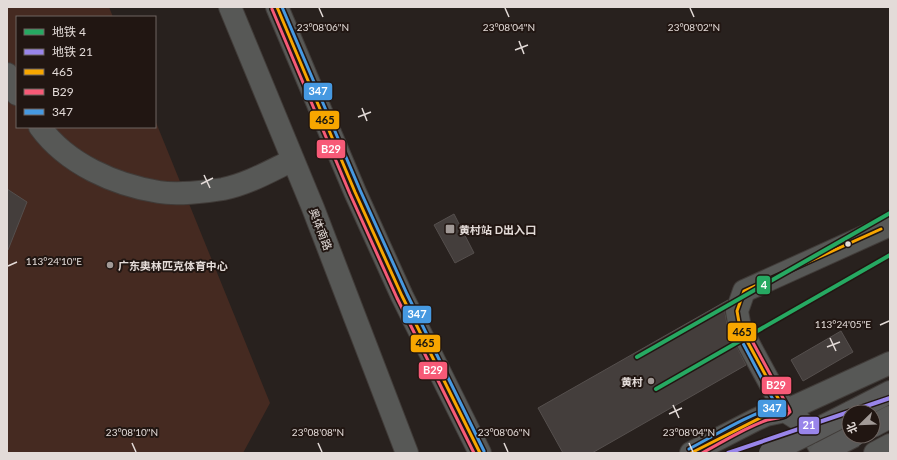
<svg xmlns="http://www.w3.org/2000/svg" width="897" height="460" viewBox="0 0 897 460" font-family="Lato,'Noto Sans SC',sans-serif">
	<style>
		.green { fill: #452a21 }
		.building { fill: #443e3c; stroke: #554f4d }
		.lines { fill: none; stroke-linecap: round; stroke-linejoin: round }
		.minor-casing { stroke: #413c39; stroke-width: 24 }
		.major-casing { stroke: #413c39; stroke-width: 24 }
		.minor { stroke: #575856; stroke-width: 22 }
		.major { stroke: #595958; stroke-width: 22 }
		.major-bridge-casing { stroke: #413c39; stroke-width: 24; stroke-linecap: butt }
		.major-bridge { stroke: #595958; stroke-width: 22 }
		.bus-1-casing { stroke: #211612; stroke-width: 6 }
		.bus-2-casing { stroke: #211612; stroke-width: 6 }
		.bus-3-casing { stroke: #211612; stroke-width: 6 }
		.bus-1 { stroke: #f7a600; stroke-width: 3 }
		.bus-2 { stroke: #f75a77; stroke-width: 3 }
		.bus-3 { stroke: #4699e1; stroke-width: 3 }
		.metro-1-casing { stroke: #211612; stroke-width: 7 }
		.metro-2-casing { stroke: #211612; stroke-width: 7 }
		.metro-1 { stroke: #26a962; stroke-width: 4 }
		.metro-2 { stroke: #9985ea; stroke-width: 4 }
		.ticks { fill: none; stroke: #e3dbd8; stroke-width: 1.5 }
		.poi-dot { fill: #a29a97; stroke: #211612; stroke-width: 1.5 }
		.bus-dot { fill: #e3dbd8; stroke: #211612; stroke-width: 1.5 }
		.labels { text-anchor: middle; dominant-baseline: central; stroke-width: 4; stroke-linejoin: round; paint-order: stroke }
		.street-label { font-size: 11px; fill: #e3dbd8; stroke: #211612 }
		.poi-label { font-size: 11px; font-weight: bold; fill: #e3dbd8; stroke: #211612; text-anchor: start }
		.ticks-label { font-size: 10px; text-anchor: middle; fill: #e3dbd8; stroke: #211612; stroke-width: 4; stroke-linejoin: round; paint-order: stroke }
		.line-badge { stroke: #211612; stroke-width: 1.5 }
		.badge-label { font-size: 11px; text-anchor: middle; font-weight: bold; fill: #fff }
		.pale-badge-label { font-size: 11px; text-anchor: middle; font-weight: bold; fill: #111 }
	</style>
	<rect width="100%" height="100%" fill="#28211e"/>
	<path class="green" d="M7 7H109L113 17H17V127H155V120L270 403 243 453H7Z"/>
	<path class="building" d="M7 189 27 202 8 250H7Z
		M454 214 474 253 455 263 434 225Z
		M728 300 725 313 728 330 746 365 592 453H563L538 408Z
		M841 331 853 352 803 381 791 360Z"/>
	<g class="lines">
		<g class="minor-casing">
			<path id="minor" d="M230 7 313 208 407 453
				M277 7 355 192 402 296 480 453
				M7 74 17 94
				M40 127C67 164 115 185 159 192 176 195 206 192 223 189 248 184 270 171 293 160
				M691 453 755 420 766 415 785 411 890 363
				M823 453 815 439 799 420 785 411 740 328 737 311 744 291 890 225
				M875 453 890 445"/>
		</g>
		<g class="major-casing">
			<path id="major" d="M851 412 890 392
				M873 426 890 417"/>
		</g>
		<use href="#minor" class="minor"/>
		<use href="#major" class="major"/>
		<g class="major-bridge-casing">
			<path id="major-bridge" d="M770 453 849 413
				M821 453 854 436"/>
		</g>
		<use href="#major-bridge" class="major-bridge"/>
		<g class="bus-1-casing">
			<path id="bus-1" d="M277 7 355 192 402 296 480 453
				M691 453 766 415 785 411 740 328 737 311 744 291 881 229"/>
		</g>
		<g class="bus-2-casing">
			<path id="bus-2" d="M272 9 350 194 397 298 474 453
				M702 453C723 442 744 428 767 420 774 418 785 419 790 412L789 409 744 326"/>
		</g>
		<g class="bus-3-casing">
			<path id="bus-3" d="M282 7 360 190 407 294 484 451
				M689 449C716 435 748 414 777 407L736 330"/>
		</g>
		<use href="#bus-1" class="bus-1"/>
		<use href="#bus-2" class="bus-2"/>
		<use href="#bus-3" class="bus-3"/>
		<g class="metro-1-casing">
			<path id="metro-1" d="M637 357 890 213
				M656 389 890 255"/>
		</g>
		<g class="metro-2-casing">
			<path id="metro-2" d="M728 453 890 398"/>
		</g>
		<use href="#metro-1" class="metro-1"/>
		<use href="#metro-2" class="metro-2"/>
	</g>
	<path class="ticks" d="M319 8 323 17M505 8 509 17M690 8 694 17M519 41 524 54M515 50 528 45M362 108 367 121M358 117 371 112M204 175 210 188M201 184 213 178M8 266 17 262M880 325 889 321M830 338 836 351M827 347 840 342M673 405 679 418M669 414 682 408M132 443 136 452M318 443 322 452M504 443 508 452M689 443 693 452"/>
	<g class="poi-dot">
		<rect x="445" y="224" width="10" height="10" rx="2"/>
		<circle cx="110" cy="265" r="4"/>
		<circle cx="651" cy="381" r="4"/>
	</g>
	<circle class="bus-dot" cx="848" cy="244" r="3.5"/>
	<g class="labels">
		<g class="street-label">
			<text transform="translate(321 229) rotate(69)">奥体南路</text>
		</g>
		<g class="poi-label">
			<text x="459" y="229">黄村站 D出入口</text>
			<text x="118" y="265">广东奥林匹克体育中心</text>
			<text x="643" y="381" text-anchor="end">黄村</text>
		</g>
	</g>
	<g class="ticks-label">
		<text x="323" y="31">23°08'06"N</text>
		<text x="509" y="31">23°08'04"N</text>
		<text x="694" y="31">23°08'02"N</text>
		<text x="54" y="265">113°24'10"E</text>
		<text x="843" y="328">113°24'05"E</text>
		<text x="132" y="436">23°08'10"N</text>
		<text x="318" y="436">23°08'08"N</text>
		<text x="504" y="436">23°08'06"N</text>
		<text x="689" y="436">23°08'04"N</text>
	</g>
	<g class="line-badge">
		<rect x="303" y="82" width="30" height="19" rx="4" fill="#4699e1"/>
		<rect x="309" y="110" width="31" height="20" rx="4" fill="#f7a600"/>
		<rect x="316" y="139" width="30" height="20" rx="4" fill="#f75a77"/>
		<rect x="756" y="275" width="15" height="20" rx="4" fill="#26a962"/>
		<rect x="402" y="305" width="30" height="19" rx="4" fill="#4699e1"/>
		<rect x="727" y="322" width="30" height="20" rx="4" fill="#f7a600"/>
		<rect x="410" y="334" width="31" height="19" rx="4" fill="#f7a600"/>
		<rect x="418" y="361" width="30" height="19" rx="4" fill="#f75a77"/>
		<rect x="761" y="376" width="31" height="19" rx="4" fill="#f75a77"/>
		<rect x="757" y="399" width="30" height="19" rx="4" fill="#4699e1"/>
		<rect x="798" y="416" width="22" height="19" rx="4" fill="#9985ea"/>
	</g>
	<g class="badge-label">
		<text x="318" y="95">347</text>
		<text x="331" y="153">B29</text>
		<text x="764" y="289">4</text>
		<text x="417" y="318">347</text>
		<text x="433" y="374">B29</text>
		<text x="776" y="389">B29</text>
		<text x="772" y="412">347</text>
		<text x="809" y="429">21</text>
	</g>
	<g class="pale-badge-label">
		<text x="325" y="124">465</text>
		<text x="742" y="336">465</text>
		<text x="425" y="347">465</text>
	</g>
	<rect width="897" height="460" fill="none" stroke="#e3dbd8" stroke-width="16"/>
	<rect x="16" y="16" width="140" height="112" fill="#211612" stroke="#6f6561"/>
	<rect x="24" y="29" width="20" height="6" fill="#26a962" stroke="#6f6561"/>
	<text x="52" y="36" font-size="12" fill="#e3dbd8">地铁 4</text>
	<rect x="24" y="49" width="20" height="6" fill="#9985ea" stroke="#6f6561"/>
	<text x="52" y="56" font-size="12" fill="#e3dbd8">地铁 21</text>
	<rect x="24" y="69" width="20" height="6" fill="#f7a600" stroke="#6f6561"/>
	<text x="52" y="76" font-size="12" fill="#e3dbd8">465</text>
	<rect x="24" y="89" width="20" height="6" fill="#f75a77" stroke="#6f6561"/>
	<text x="52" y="96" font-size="12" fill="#e3dbd8">B29</text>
	<rect x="24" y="109" width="20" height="6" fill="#4699e1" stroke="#6f6561"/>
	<text x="52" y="116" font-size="12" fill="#e3dbd8">347</text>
	<g transform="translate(861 424) rotate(247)"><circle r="19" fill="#211612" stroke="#6f6561"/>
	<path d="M0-3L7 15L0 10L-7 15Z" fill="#a29a97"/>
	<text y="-6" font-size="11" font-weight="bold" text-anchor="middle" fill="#e3dbd8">北</text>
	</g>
</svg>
